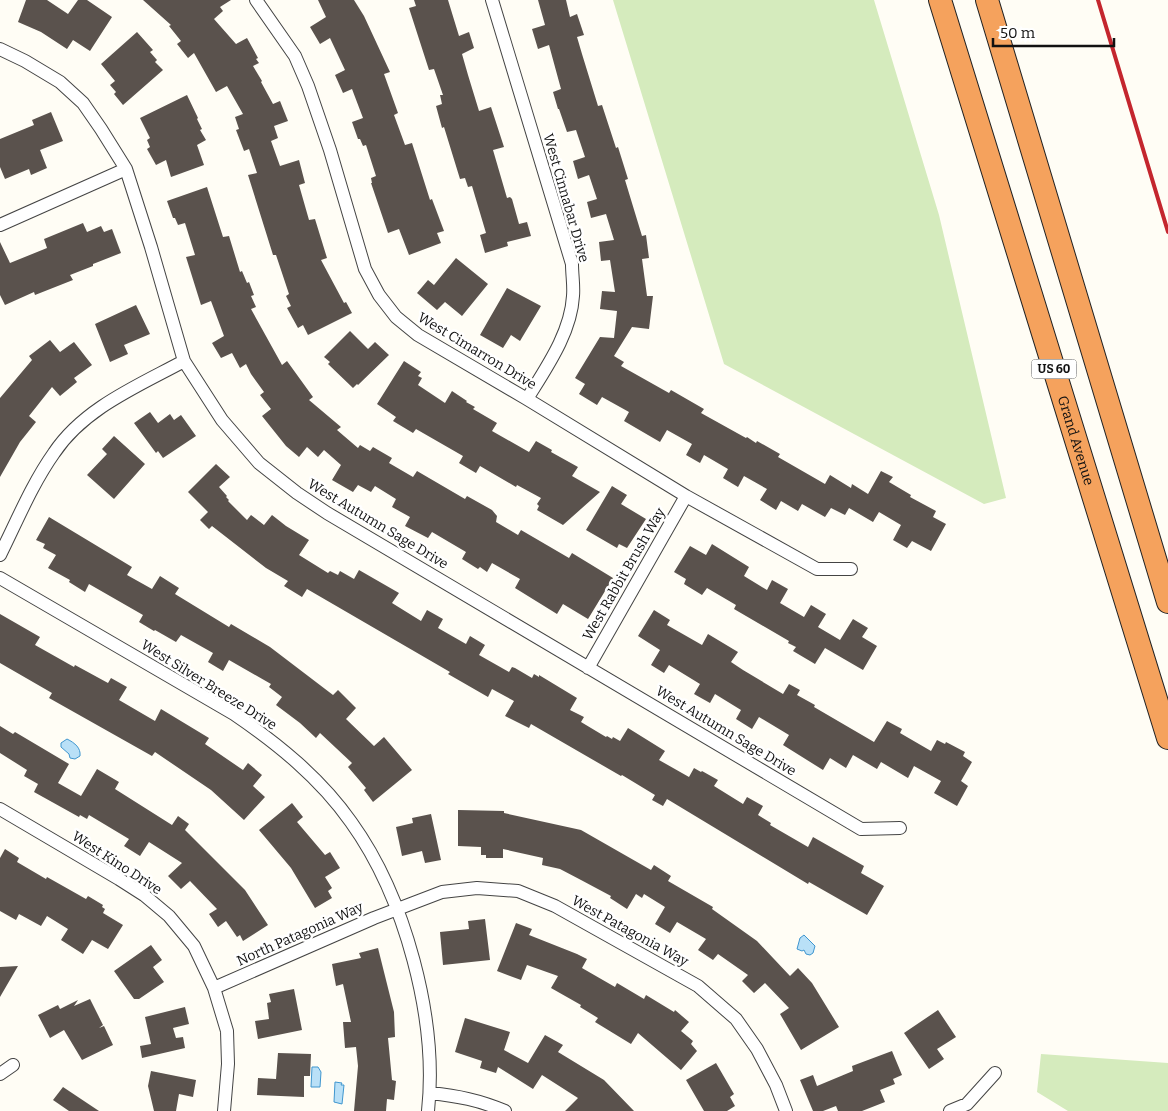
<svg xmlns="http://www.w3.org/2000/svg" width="1168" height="1111" viewBox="0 0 1168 1111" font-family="Bitter,serif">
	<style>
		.green { fill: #d5ebbd }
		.water { fill: #b9e0f7; stroke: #3f96cf }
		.building { fill: #5a524d }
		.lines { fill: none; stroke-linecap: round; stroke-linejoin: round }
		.street-casing { stroke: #444; stroke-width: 14 }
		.highway-casing { stroke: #222; stroke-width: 24 }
		.street { stroke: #fff; stroke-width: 12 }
		.highway { stroke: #f5a25d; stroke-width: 22 }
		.rail { stroke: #c4262e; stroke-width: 4 }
		.labels { text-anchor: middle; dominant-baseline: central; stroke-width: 5; stroke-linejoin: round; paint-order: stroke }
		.shield { fill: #fff; stroke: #585858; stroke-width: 1 }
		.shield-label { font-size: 12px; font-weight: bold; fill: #111 }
		.street-label { font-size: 14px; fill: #111; stroke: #fff }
	</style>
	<rect width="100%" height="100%" fill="#fffdf5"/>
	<path class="green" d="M613 0H874L939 215 1006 498 984 504 724 364Z
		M1041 1054 1168 1063V1111H1068L1037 1092Z"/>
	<path class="water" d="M67 739C75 743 81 748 80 756L75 759 70 758 69 754 61 747V743Z
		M804 935 815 946 813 953 810 955 806 954 804 950 802 951 797 949 800 938Z
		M312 1067H318L321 1072 320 1087H311Z
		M335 1082 342 1083 341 1085H344L342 1104 334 1102Z"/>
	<path class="building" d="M26 0H47L68 14 78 0H87L112 17 90 51 73 40 67 49 41 32 18 22Z
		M143 0H231L220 7 223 11 214 19 236 44 247 38 258 58 256 59 259 63 253 66 262 81 261 82 273 104 280 101 288 121 274 126 278 138 271 141 280 166 299 160 305 183 299 185 309 220 315 219 327 258 321 260 344 303 346 302 352 313 308 335 303 325 298 328 287 308 291 306 286 296 289 294 276 255H273L248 175 257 173 249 149 244 151 236 130 239 129 235 117 243 114 227 86 216 92 194 53 188 58 177 44 181 41 169 26 171 25Z
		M318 0H354L364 16 390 72 384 74 398 113 394 115 405 145 412 143 430 200 432 199 444 231 437 233 441 243 409 255 399 229 388 233 371 183H372L371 178 376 176 366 145 363 146 360 139H358L352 122 363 118 352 89 343 93 335 75 345 70 330 38 320 44 310 27 326 17Z
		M414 0H448L459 36 469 32 474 48 462 54 468 75 479 111 491 107 504 147 493 150 507 198 510 197 512 199 519 224 527 222 531 236 507 242 508 246 485 253 480 235 486 233 472 186 468 187 465 178 460 179 444 127 442 128 436 106 442 104 440 95H443L434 69 429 70 409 8 416 6Z
		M538 0H566L570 17 577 14 584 35 577 37 582 54 598 106 602 105 616 148 618 147 628 179 625 180 642 236 646 235 649 258 642 259 647 296H653L649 329 632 327 614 356 624 362 621 366 669 393 671 390 704 409 701 413 746 438 747 437 756 443 757 441 780 454 778 457 825 484 830 475 851 488 852 484 868 494 881 471 893 477 889 482 911 495 910 497 936 511 933 517 946 524 931 551 912 541 907 548 893 540 901 525 879 512 873 522 849 508 845 515 831 508 825 517 802 504 798 511 781 501 776 510 760 500 767 489 744 476 738 487 723 478 728 469 704 455 700 463 686 455 692 444 667 430 660 442 624 421 629 412 602 397 597 405 579 394 585 384 575 378 600 337 614 338 617 311 600 309 602 291 615 292 610 260 601 261 599 242 614 240 606 214 591 218 587 202 597 199 589 175 578 179 573 161 585 157 576 130 567 132 559 109H558L553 92 561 89 549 45 538 49 532 29 545 25Z
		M137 32 153 50 150 52 157 60 155 62 163 70 123 105 114 94 116 92 110 85 115 81 101 64Z
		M187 95 198 118 197 119 202 129 200 130 206 140 197 145 204 165 171 177 166 160 156 165 147 149 150 147 147 140 150 138 140 118Z
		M51 112 63 141 40 150 47 168 31 175 29 169 5 179 0 167V139L34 125 32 120Z
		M207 187 223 237 229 236 240 272 242 271 247 283 249 282 254 295 251 296 256 307 251 309 282 365 287 361 313 397 309 400 341 427 337 430 358 448 360 445 370 451 373 447 392 458 389 463 413 477 417 471 465 499 467 496 492 510 497 516 496 522 518 535 521 530 569 558 572 553 613 578 588 619 563 604 557 614 515 588 520 579 492 563 487 572 480 567 478 569 462 559 466 552 432 532 428 538 405 526 410 517 392 507 396 499 375 486 371 492 358 485 353 492 332 480 341 465 324 450 318 457 307 447 299 457 286 446 262 416 271 409 260 395 264 392 251 374 246 364 240 368 232 353 221 358 212 343 224 336 211 301 201 305 186 257 195 255 185 223 178 225 175 218H173L167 201Z
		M83 223 87 232 101 226 104 232 112 229 121 253 93 264V266L70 275 73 280 35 295 34 292 5 305 0 295V242L10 263 47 248 44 239Z
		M456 258 488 284 462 316 445 302 437 310 417 293 428 280 434 285Z
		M507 288 541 306 520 341 511 335 503 348 480 335Z
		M136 305 150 334 124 345 128 354 110 362 95 324Z
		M350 331 368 349 375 342 389 355 358 385 357 384 353 388 328 364 330 362 324 357Z
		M50 340 60 352 74 342 92 365 74 378 77 382 60 396 52 387 29 416 36 422 20 442 0 477V398L32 360 29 356Z
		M404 361 421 372 418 376 422 378 418 385 445 403 452 391 467 401 466 402 475 407 473 409 497 423 492 431 529 452 536 441 552 450 551 452 578 467 572 476 600 492 563 525 537 510 539 506 537 504 541 498 517 485 516 487 480 466 476 473 459 463 463 456 416 429 413 433 393 421 396 417 377 404Z
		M150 412 158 423 170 414 174 420 181 415 196 436 163 458 158 451 156 453 134 423Z
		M114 436 145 464 114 499 87 475 107 454 102 449Z
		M216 464 230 477 219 487 227 496 226 497 229 500 228 501 247 520 251 515 264 525 272 515 286 526 309 540 299 555 328 573 330 571 338 575 340 571 354 579 359 570 399 593 392 603 421 621 427 610 443 619 438 628 466 644 470 636 485 645 479 655 509 672 512 667 515 668 532 678 534 674 539 677V675L577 698 570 710 584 717 581 722 606 737 607 736 612 739 613 737 620 741 628 728 665 751 659 760 689 777 694 768 701 772 702 771 718 780 714 786 743 804 747 797 763 806 758 815 771 823 770 825 808 847 813 837 864 866 861 873 884 886 867 915 809 882 808 884 667 799 663 806 652 800 655 795 622 775 621 776 531 724 529 728 505 716 514 701 492 689 488 697 448 674 450 672 307 589 302 597 284 586 288 581 266 568 212 526 209 529 200 520 208 512 188 492Z
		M612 486 627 495 621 504 646 519 627 548 619 544 617 548 586 530Z
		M49 517 132 567 127 575 152 589 160 576 179 588 175 594 229 627 231 624 270 647 333 695 338 690 356 708 346 719 374 746 384 737 412 770 373 802 364 790 366 788 348 767 352 763 320 733 316 738 300 723 276 705 282 697 269 687 271 684 229 660 223 671 208 662 213 653 181 635 176 642 155 630 154 631 139 622 143 615 89 584 85 592 69 582 70 580 48 568 56 555 43 548 45 544 36 540Z
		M712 544 749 567 744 576 767 590 772 580 788 589 780 603 804 617 811 605 826 614 818 627 840 640 853 619 868 628 862 637 877 646 863 670 825 648 815 664 793 651 796 647 788 643 789 641 734 609 736 605 707 588 702 595 684 584 686 579 674 572 690 546 706 555Z
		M654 610 670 620 667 625 702 645 708 634 738 652 731 662 743 670 783 694 789 684 800 690 797 695 815 705 814 707 874 742 887 721 902 729 900 733 931 751 937 740 945 744 946 742 965 752 963 756 972 762 961 781 968 786 957 806 934 793 941 781 914 766 908 778 881 762 877 769 853 755 846 768 830 758 823 770 783 745 789 735 759 717 752 729 736 719 741 710 715 694 710 703 694 694 700 684 669 665 664 673 651 665 660 650 638 636Z
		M0 614 40 637 35 645 74 667 75 665 108 683 111 678 127 687 119 700 155 721 161 709 209 738 205 744 243 770 248 763 262 775 253 786 265 797 244 820 211 790 155 752 152 756 49 698 52 693 0 663Z
		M0 726 13 734 15 732 69 764 58 783 81 796 97 769 119 782 115 789 172 825 178 816 189 824 185 830 245 890 268 925 243 941 240 935 237 937 226 921 218 927 209 914 217 909 190 881 181 889 168 876 182 863 149 842 140 856 124 846 129 839 89 815 87 819 80 815 79 817 34 792 38 784 24 776 27 770 0 753Z
		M292 803 303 817 297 822 325 855 330 852 340 868 325 877 332 888 328 891 332 898 315 908 291 868 259 830Z
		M458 810 504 811V813L581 830 651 870 654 865 671 876 668 881 713 907 712 909 757 941 790 976 798 968 812 983 839 1027 801 1050 780 1014 789 1008 765 983 754 993 742 981 748 975 718 954 713 960 698 950 706 939 677 922 670 933 655 924 665 907 644 894 642 898 636 894 627 909 610 898 611 896 581 880 560 869 542 865 543 858 503 849V858H486V855H481V847L458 846Z
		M431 814 441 860 425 863 422 851 402 856 396 827 413 823 412 818Z
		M5 849 19 858 17 862 46 879 47 877 86 899 88 896 103 905 102 907 105 909 103 913 123 925 108 949 92 940 83 954 61 940 68 929 47 916 41 926 19 914 16 920 0 911V858Z
		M485 919 490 960 443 965 440 932 469 929 468 921Z
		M516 923 532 929 529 935 577 954 587 959 582 968 615 987 617 983 644 999 646 995 674 1012 675 1010 689 1022 681 1031 693 1041 691 1044 697 1051 681 1070 638 1033 631 1044 595 1022 598 1018 580 1007 581 1005 551 988 558 976 527 965 521 980 497 971Z
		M151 945 162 960 153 967 164 982 139 999H134L114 971Z
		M378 948 394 1012 395 1037 388 1038 392 1080 396 1081 394 1100 387 1099 386 1111H354L358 1066 356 1047 345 1048 343 1022H351L343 984 336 986 332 964 361 958 359 953Z
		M18 966 0 997V967Z
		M294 989 302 1030 258 1039 255 1021 269 1019 267 1003 271 1002 269 994Z
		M90 999 103 1025 99 1028 104 1026 113 1045 82 1060 64 1030 50 1038 38 1015 58 1005 60 1009 78 1000 74 1006Z
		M185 1007 189 1024 173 1028 176 1038 183 1037 185 1048 142 1058 140 1046 151 1044 145 1017Z
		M938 1010 956 1037 937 1049 944 1059 929 1069 904 1033Z
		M465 1018 510 1032 504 1050 528 1063 545 1035 563 1045 558 1052 604 1080 634 1111H565L578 1098 542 1075 533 1089 498 1067 496 1073 480 1068 482 1061 455 1052Z
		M892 1051 902 1075 893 1079 895 1084 880 1090 885 1102 862 1111H838L836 1106 823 1111H813L800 1080 813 1075 817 1086 853 1071 852 1066Z
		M278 1053 311 1054 310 1076H304V1097L257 1095 258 1078 276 1079Z
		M716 1063 734 1094 730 1097 735 1106 727 1111H704L686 1080Z
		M151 1071 196 1080 193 1097 179 1094 176 1111H154L148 1086Z
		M63 1087 99 1111H69L53 1100Z"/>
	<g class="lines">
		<g class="street-casing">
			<path id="street" d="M256 0 295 56 308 86 330 150 365 269 379 295 396 317 418 335 527 399 686 496 817 569H851
				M492 0 572 264C572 275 574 286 573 296 571 333 546 368 527 399
				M0 49 25 61 60 82 83 103 101 129 126 169 151 247 184 361 222 420 259 463 297 493 327 513 861 829 900 828
				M0 225 126 169
				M0 555C17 521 32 484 54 453 84 408 138 386 184 361
				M0 578 234 714C278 744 320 778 351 822 405 897 438 1019 428 1111
				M588 668 686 496
				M0 809 119 879 144 895 169 916 194 946 214 988 227 1031 228 1064 224 1111
				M214 988 374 918 442 892 477 888 518 891 555 906 698 986 736 1019 757 1049 776 1085 786 1111
				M0 1074 13 1065
				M430 1093C458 1096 479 1100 505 1111
				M950 1111 967 1104 995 1073"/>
		</g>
		<g class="highway-casing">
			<g id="highway">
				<path id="s1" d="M940 0 1168 738"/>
				<path d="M987 0 1168 602"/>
			</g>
		</g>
		<use href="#street" class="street"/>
		<use href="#highway" class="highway"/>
		<path class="rail" d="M1098 0 1168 232"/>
	</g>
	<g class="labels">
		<rect class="shield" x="1031.5" y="359.5" width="45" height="19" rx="4"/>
		<g class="shield-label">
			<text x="1054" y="369">US 60</text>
		</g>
		<g class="street-label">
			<text transform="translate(566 198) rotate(74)">West Cinnabar Drive</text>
			<text transform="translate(477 351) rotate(31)">West Cimarron Drive</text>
			<text stroke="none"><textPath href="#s1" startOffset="461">Grand Avenue</textPath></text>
			<text transform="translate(378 524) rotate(31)">West Autumn Sage Drive</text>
			<text transform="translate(624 574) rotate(-60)">West Rabbit Brush Way</text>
			<text transform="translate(209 685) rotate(32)">West Silver Breeze Drive</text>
			<text transform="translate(726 731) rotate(31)">West Autumn Sage Drive</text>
			<text transform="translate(117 863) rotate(33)">West Kino Drive</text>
			<text transform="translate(630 931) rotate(29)">West Patagonia Way</text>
			<text transform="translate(300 934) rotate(-24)">North Patagonia Way</text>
		</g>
	</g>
	<path d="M993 38v8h121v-8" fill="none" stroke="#111111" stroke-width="2.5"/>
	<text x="1000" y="38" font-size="15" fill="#111111" stroke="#ffffff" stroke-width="4" paint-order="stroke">50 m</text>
</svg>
